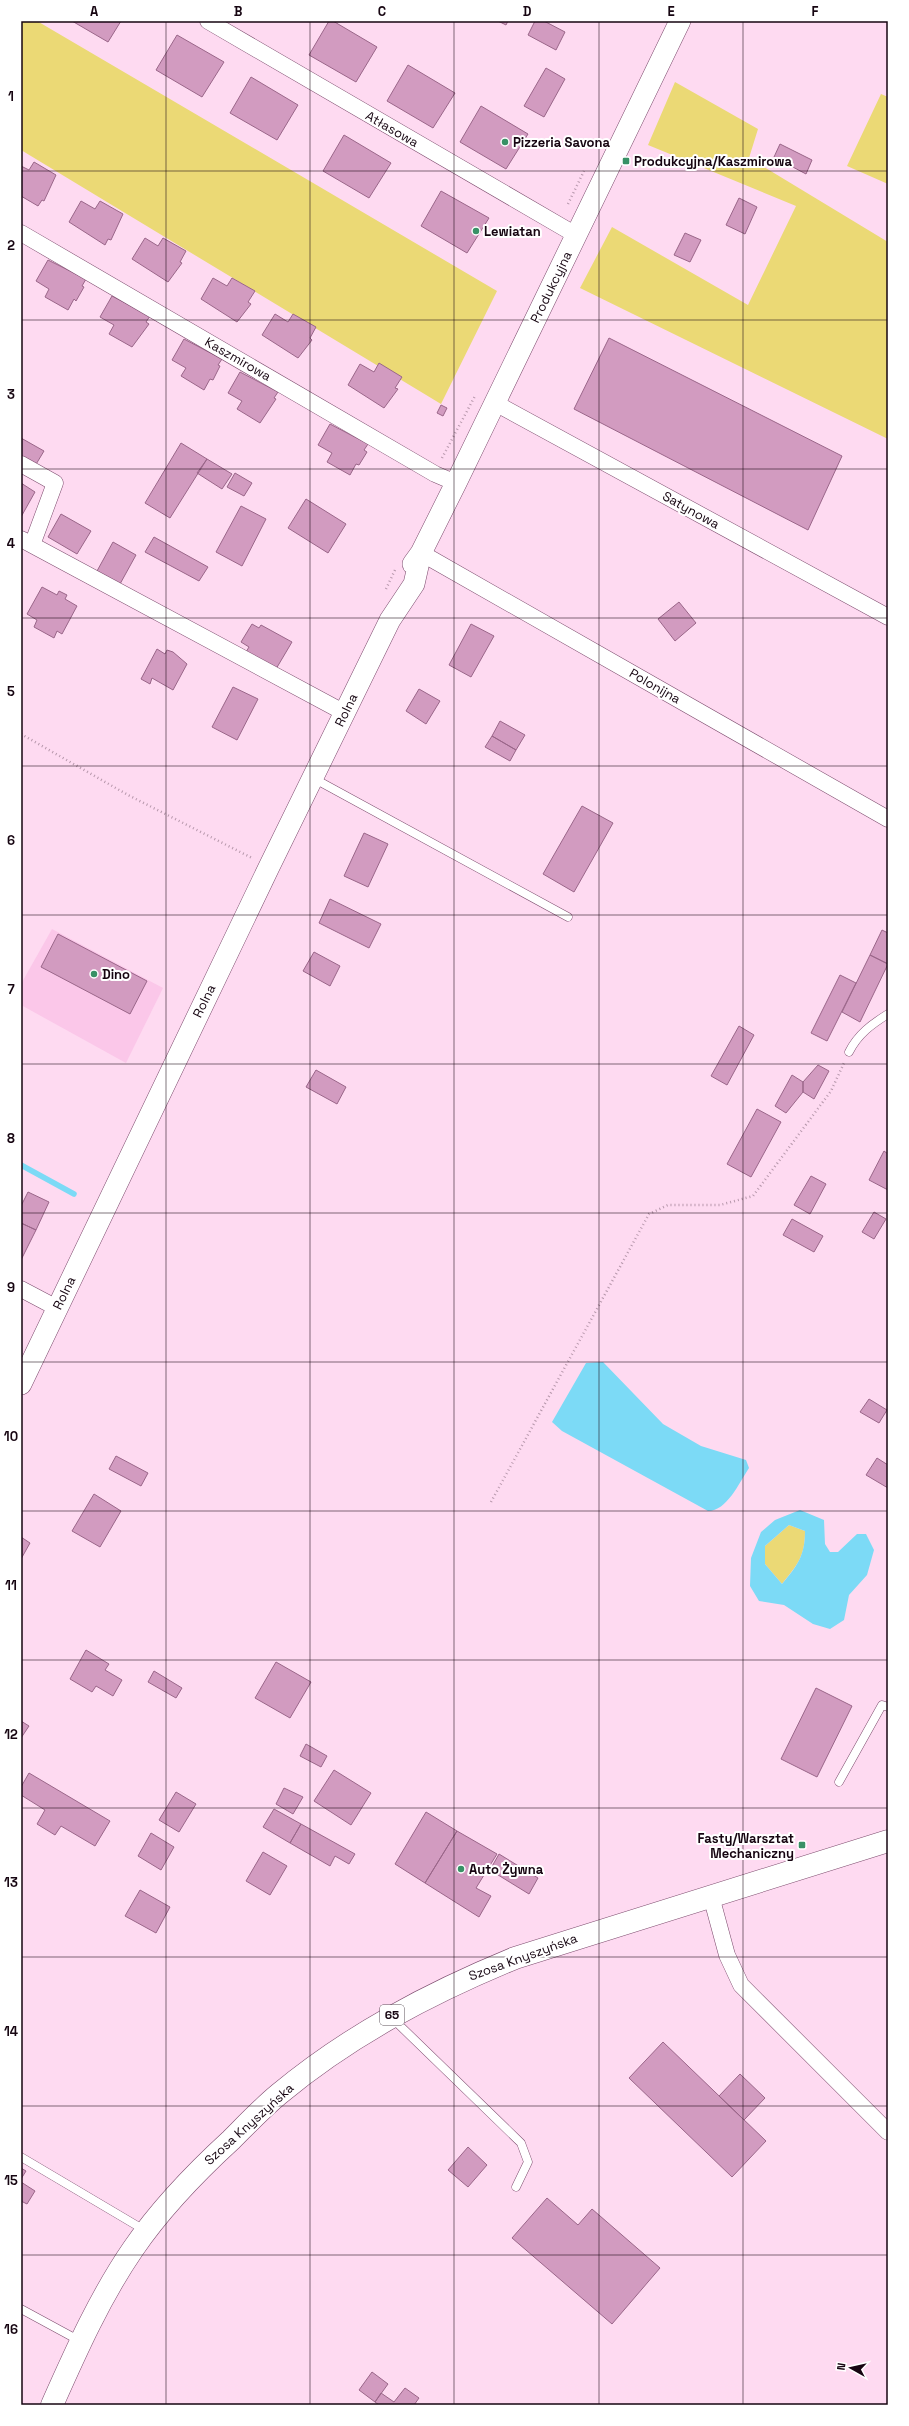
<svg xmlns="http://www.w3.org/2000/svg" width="909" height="2426" viewBox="0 0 909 2426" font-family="'Space Grotesk',sans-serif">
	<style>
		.built { fill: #fbc7e9 }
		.green { fill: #ebd975 }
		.water { fill: #7cdaf6; fill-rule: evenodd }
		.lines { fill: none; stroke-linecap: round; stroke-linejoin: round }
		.stream { stroke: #7cdaf6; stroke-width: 5.5 }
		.building { fill: #d29bc0; stroke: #9a6689 }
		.service-casing { stroke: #7c4b6d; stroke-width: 9 }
		.minor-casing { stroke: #7c4b6d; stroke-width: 17 }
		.tertiary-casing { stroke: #7c4b6d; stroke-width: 22 }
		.primary-casing { stroke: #7c4b6d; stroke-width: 23 }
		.path { stroke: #b798ac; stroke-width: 2.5; stroke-dasharray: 1 3; stroke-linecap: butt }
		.service { stroke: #fff; stroke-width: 8 }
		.minor { stroke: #fff; stroke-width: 16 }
		.tertiary { stroke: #fff; stroke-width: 21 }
		.primary { stroke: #fff; stroke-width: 22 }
		.grid { fill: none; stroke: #160511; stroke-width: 1; stroke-opacity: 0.55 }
		.poi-dot { fill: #389166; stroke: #fff; stroke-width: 1.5 }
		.labels { text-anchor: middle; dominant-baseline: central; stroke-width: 4; stroke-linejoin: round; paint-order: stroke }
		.shield { fill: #fff; stroke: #5c5058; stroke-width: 1 }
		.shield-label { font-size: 12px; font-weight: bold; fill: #160511 }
		.street-label { font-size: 13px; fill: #160511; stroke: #fff }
		.poi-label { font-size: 13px; font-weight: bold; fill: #160511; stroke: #fff; text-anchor: start }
		.neatline { fill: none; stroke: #160511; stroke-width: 1.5 }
		.grid-label { font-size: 13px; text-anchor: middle; font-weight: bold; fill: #160511 }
	</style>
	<rect width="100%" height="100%" fill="#fedaf1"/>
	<path class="built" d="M52 929 163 988 126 1063 21 1005V984Z"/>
	<path class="green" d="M21 21H37L497 291 441 404 21 150Z
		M675 82 758 129 749 158 888 242V439L580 288 612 227 748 305 796 206 648 145Z
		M881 94 888 97V184L847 166Z
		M789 1525 805 1531C805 1557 797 1565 782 1584L765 1564V1546Z"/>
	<path class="water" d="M603 1362 663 1424 701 1446 746 1460 749 1468C739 1483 727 1511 708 1511L562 1431 552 1422 586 1363Z
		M800 1510 824 1520 825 1544 830 1552H838L857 1534H866L874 1550 867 1575 849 1595 844 1620 830 1629 813 1624 784 1605 759 1601 750 1586 751 1558 761 1532 775 1520ZM789 1525 805 1531C805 1556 797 1566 782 1584L765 1564V1546Z"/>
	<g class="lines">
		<path class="stream" d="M21 1165 74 1194"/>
	</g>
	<path class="building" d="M72 21H121L108 42Z
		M329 21H333L377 47 356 82 309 55Z
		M498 21H508L506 25Z
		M535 21H544L565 32 556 50 528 35Z
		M177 35 224 62 202 97 156 70Z
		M408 65 455 93 433 128 387 101Z
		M546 68 565 79 544 117 524 106Z
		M251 77 298 105 277 140 230 113Z
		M481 106 528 134 506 169 460 142Z
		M344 135 391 163 369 198 323 171Z
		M780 144 812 160 806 174 774 157Z
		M34 162 56 175 44 201 42 200 38 206 21 196V166L29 170Z
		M441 191 489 218 467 253 421 226Z
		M739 198 757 207 745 234 726 225Z
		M81 201 95 209 100 201 123 214 111 240 108 239 105 245 69 222Z
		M685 233 701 240 690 262 674 255Z
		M145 238 158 246 163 238 186 251 180 262 182 263 168 282 132 259Z
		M48 260 86 279 82 286 84 287 76 301 74 299 68 310 45 297 49 289 36 281Z
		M213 278 227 286 232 278 255 291 248 302 251 304 237 322 201 299Z
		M112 296 150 316 146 322 149 324 132 347 109 334 114 325 100 317Z
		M275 314 288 322 293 314 316 327 310 338 312 340 298 358 262 335Z
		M609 338 842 456 808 530 574 409Z
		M184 339 222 359 218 365 220 366 213 380 210 379 204 390 181 376 186 368 172 360Z
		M379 363 402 377 395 388 398 389 384 408 348 385 360 364 374 372Z
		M240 372 278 392 274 398 276 399 260 423 237 409 242 401 228 393Z
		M441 405 447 408 443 416 437 413Z
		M330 424 368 444 364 450 367 452 359 465 356 464 350 475 327 462 332 453 318 445Z
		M21 438 44 451 35 466 21 459Z
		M181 443 207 459 170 518 145 503Z
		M207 459 232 474 222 489 197 473Z
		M235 473 252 483 244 496 227 487Z
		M21 483 35 492 21 517Z
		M306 499 346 524 328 553 288 528Z
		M241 506 266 519 242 566 216 552Z
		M61 514 91 531 77 554 48 537Z
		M154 537 208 567 199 581 145 552Z
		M113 542 136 555 120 584 97 571Z
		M42 587 57 595 59 591 67 595 65 599 77 606 62 634 57 631 54 638 34 627 37 620 27 614Z
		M679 602 696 623 675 641 658 619Z
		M252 624 259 628 261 625 292 642 276 669 246 652 249 647 241 642Z
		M471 624 494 636 471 677 449 665Z
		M157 649 165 654 167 650 173 652 187 664 173 690 152 678 150 684 141 679Z
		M233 687 258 699 237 740 212 727Z
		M419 689 440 701 426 724 406 711Z
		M500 721 525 735 516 750 492 736Z
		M492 736 516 750 510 761 485 747Z
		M582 806 613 823 574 892 543 874Z
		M364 833 388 844 368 887 344 876Z
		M330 899 381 924 369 948 319 923Z
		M882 930 888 933V964L870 955Z
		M58 934 147 981 130 1014 41 967Z
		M314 952 340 966 330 986 303 971Z
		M870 955 888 964 860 1022 842 1012Z
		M840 975 856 983 827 1041 811 1033Z
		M739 1026 754 1035 727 1085 711 1076Z
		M818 1065 829 1071 814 1099 803 1092V1082Z
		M316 1070 346 1087 337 1104 306 1087Z
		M792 1075 803 1082V1092L786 1113 775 1106Z
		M757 1109 781 1122 751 1177 727 1164Z
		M884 1151 888 1154V1190L869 1180Z
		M811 1176 826 1184 810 1214 794 1205Z
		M28 1192 49 1202 36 1230 21 1223V1206Z
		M874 1212 886 1219 874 1239 862 1232Z
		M792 1219 823 1236 814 1252 783 1235Z
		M21 1223 36 1230 21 1260Z
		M869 1399 887 1410 879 1423 860 1412Z
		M116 1456 148 1473 141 1486 109 1469Z
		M877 1458 888 1465V1488L866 1475Z
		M94 1494 121 1511 100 1547 72 1531Z
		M21 1537 30 1543 21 1559Z
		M86 1650 109 1664 105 1670 122 1680 113 1696 96 1686 92 1692 70 1679Z
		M276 1662 311 1682 290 1718 255 1698Z
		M154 1671 182 1688 176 1698 148 1682Z
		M816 1688 852 1706 817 1777 781 1759Z
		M21 1721 29 1726 21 1738Z
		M306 1744 327 1756 321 1767 300 1756Z
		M334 1770 371 1793 351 1825 314 1801Z
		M29 1773 110 1821 95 1846 61 1826 55 1835 37 1824 45 1810 21 1795V1787Z
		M284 1788 303 1797 293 1814 276 1804Z
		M176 1792 196 1804 179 1832 159 1820Z
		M274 1809 301 1824 290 1843 263 1827Z
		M426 1812 457 1831 425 1883 395 1864Z
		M301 1824 355 1854 349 1864 335 1856 330 1866 290 1843Z
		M457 1831 497 1854 476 1888 491 1896 479 1917 425 1883Z
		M151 1833 174 1847 161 1870 138 1856Z
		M263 1852 287 1866 270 1895 246 1881Z
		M499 1854 538 1878 529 1894 490 1870Z
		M140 1890 170 1907 156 1933 125 1916Z
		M663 2042 766 2141 732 2177 629 2078Z
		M740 2074 765 2098 744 2120 719 2096Z
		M468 2147 487 2165 468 2187 448 2170Z
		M21 2168 26 2171 21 2179Z
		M21 2182 35 2191 27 2204 21 2201Z
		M547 2198 578 2225 592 2209 660 2268 612 2324 512 2238Z
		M372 2372 388 2384 375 2402 359 2390Z
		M405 2388 419 2398 414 2405H379L375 2402 381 2393 394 2402Z"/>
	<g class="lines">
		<g class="service-casing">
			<path id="service" d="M313 778 568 917
				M849 1052C858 1034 872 1024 888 1014
				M839 1782 882 1705 888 1707
				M392 2018 521 2143 528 2162 516 2187
				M21 2157 146 2231
				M21 2309 80 2341"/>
		</g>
		<g class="minor-casing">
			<path id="minor" d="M208 21 576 235
				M21 233 435 474 456 483
				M495 403 888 617
				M21 464 55 483 32 545
				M21 539 345 713
				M421 553 888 819
				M21 1289 57 1308
				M711 1896 727 1955 741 1985 888 2132"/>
		</g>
		<g class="tertiary-casing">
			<path id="tertiary" d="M413 564 421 553 456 483 680 21
				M21 1384 269 867 390 620 414 584 421 553"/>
		</g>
		<g class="primary-casing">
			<path id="primary" d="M52 2405C76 2351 100 2297 133 2249 161 2208 195 2173 231 2140 247 2124 262 2108 279 2094 350 2035 430 1993 515 1958L888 1841"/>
		</g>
		<path class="path" d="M568 204 584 171
			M442 458 475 396
			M386 589 395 570
			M21 734 128 795 252 858
			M491 1502 649 1214 668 1205H720L753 1196 831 1091 844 1063"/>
		<use href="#service" class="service"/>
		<use href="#minor" class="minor"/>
		<use href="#tertiary" class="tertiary"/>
		<use href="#primary" class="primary"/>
	</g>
	<path class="grid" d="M166 21V2405M310 21V2405M454 21V2405M599 21V2405M743 21V2405M21 171H888M21 320H888M21 469H888M21 618H888M21 766H888M21 915H888M21 1064H888M21 1213H888M21 1362H888M21 1511H888M21 1660H888M21 1808H888M21 1957H888M21 2106H888M21 2255H888"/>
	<g class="poi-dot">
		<circle cx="505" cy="142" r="4"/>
		<rect x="622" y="157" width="8" height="8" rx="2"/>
		<circle cx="476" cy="231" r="4"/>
		<circle cx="94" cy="974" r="4"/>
		<rect x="798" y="1841" width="8" height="8" rx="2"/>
		<circle cx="461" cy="1869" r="4"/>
	</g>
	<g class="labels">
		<rect class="shield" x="380" y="2005" width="24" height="20" rx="3"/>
		<g class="shield-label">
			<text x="392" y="2015">65</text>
		</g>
		<g class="street-label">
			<text transform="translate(392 129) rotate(30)">Atłasowa</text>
			<text transform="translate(551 287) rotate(-64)">Produkcyjna</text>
			<text transform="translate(238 359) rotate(30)">Kaszmirowa</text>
			<text transform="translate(691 510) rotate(29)">Satynowa</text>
			<text transform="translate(655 686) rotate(30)">Polonijna</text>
			<text transform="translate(346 710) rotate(-64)">Rolna</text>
			<text transform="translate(204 1001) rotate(-64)">Rolna</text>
			<text transform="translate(64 1293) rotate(-64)">Rolna</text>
			<text transform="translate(523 1957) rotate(-20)">Szosa Knyszyńska</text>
			<text transform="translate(249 2124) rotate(-42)">Szosa Knyszyńska</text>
		</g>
		<g class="poi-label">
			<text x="513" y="142">Pizzeria Savona</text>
			<text x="634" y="161">Produkcyjna/Kaszmirowa</text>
			<text x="484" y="231">Lewiatan</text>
			<text x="102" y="974">Dino</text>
			<text x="794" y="1838" text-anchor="end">Fasty/Warsztat<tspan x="794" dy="15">Mechaniczny</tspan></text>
			<text x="469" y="1869">Auto Żywna</text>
		</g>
	</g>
	<rect width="909" height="2426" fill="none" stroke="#ffffff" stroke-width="44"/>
	<g transform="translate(851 2368) rotate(278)" stroke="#ffffff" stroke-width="3" paint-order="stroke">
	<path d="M0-3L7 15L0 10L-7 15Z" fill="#160511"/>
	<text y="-6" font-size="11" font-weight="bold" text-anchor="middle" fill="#160511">N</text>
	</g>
	<rect x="22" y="22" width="865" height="2382" class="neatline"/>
	<g class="grid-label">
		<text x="94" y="16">A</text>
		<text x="238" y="16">B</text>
		<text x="382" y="16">C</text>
		<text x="527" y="16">D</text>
		<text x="671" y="16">E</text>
		<text x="815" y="16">F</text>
		<text x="11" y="101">1</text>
		<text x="11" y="250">2</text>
		<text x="11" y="399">3</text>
		<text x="11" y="548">4</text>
		<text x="11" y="696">5</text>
		<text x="11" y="845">6</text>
		<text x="11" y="994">7</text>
		<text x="11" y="1143">8</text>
		<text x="11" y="1292">9</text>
		<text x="11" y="1441">10</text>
		<text x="11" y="1590">11</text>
		<text x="11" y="1739">12</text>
		<text x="11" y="1887">13</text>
		<text x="11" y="2036">14</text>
		<text x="11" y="2185">15</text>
		<text x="11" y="2334">16</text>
	</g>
</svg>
